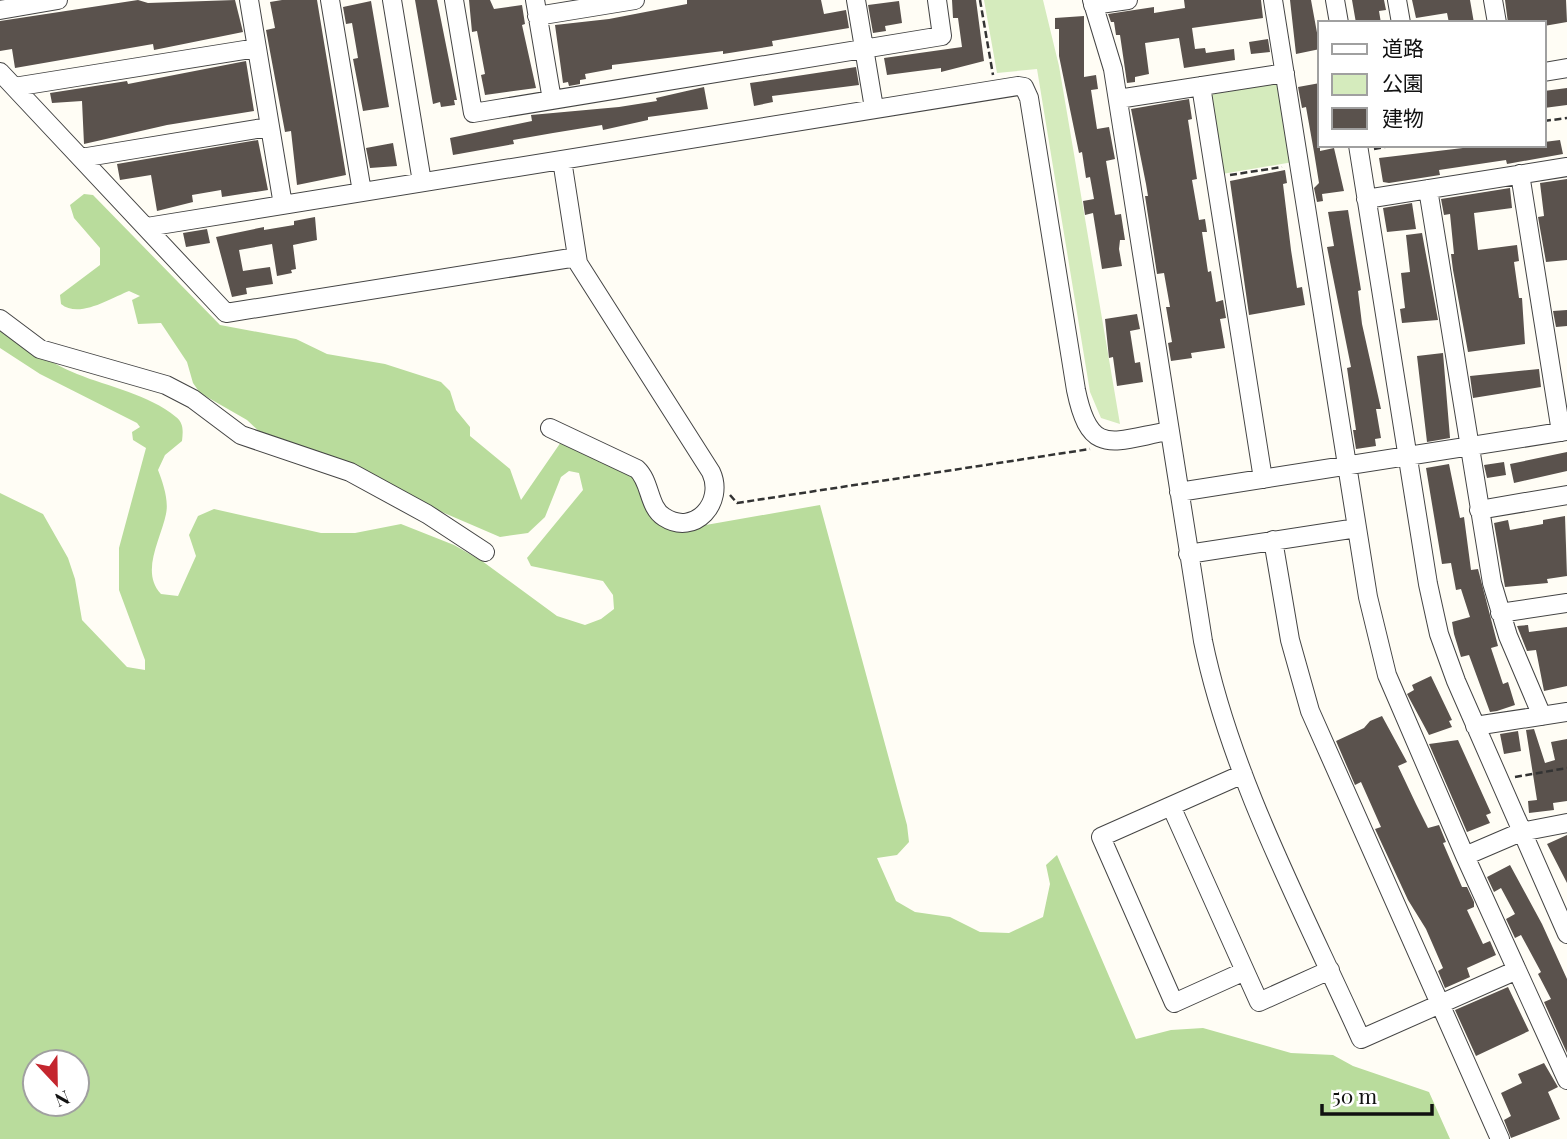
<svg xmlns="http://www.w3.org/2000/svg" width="1567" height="1139" viewBox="0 0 1567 1139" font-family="'Playfair Display','Noto Sans JP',serif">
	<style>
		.green { fill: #d5ebbd }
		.forest { fill: #b9dc9c; fill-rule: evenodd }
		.building { fill: #5a524d }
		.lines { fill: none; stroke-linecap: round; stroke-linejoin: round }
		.minor-casing { stroke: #444; stroke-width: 20 }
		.path { stroke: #333; stroke-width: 2.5; stroke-dasharray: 7 3.5; stroke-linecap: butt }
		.minor { stroke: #fff; stroke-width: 18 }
	</style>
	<rect width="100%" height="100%" fill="#fffdf5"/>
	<path class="green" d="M984 0H1043L1059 66 1120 424 1101 418 1090 392 1037 69 997 73Z
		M1277 83 1293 162 1222 174 1209 95Z"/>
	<path class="forest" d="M84 194 93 195 220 325 296 339 327 354 385 364 441 382 450 391 456 410 470 427V436L510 469 521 500 561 442 634 472 683 529 820 505 907 825 909 842 897 855 877 858 896 901 915 912 950 917 980 932 1009 933 1043 917 1050 884 1046 865 1057 855 1136 1039 1171 1030 1203 1028 1291 1053 1333 1055 1353 1066 1429 1092 1450 1139H0V493L43 514 68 558 75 579 82 620 127 667 145 670V660L119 590V548L146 448 133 440 132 432 140 427 137 423 40 374 0 348V325C25 345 47 362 77 374 109 387 148 394 176 417 184 423 183 432 182 441L165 455 158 470C163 483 169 500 166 514 161 539 140 572 161 594L178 596 196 556 189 535 198 516 214 509 321 533H355L401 524 454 545 482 561 557 616 585 625 601 619 614 609 613 595 603 581 531 566 527 558 583 490 579 473 569 471 561 477 545 517 528 533 500 537 263 435 247 420 200 393 193 383 187 362 161 323 138 324 132 300 140 296 129 291C111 298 79 319 61 304L60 295 100 265V248L74 218 70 205ZM35 1062H77V1104H35Z"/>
	<path class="building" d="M138 0 148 3 235 0 243 32 154 50 153 44 15 68 12 49 0 51V21Z
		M282 0H317L346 175 297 185 291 131 285 132 266 30 275 28 270 2Z
		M415 0H437L457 100H454L455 105 441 107 440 102 433 104Z
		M469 0H490L494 9 522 5 525 24 522 25 536 88 485 95 481 75 485 74 477 31 472 32Z
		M687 0H821L824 14 846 10 849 28 772 41 773 46 723 54V51L612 65V69L585 74 586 79 580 80V84L569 86 568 82 563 83 555 25 609 19 687 4Z
		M952 0H976L984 61 941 72V68L887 75 884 58 962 47 958 18H953Z
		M1184 0H1261L1263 18 1192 28 1195 49 1205 48 1206 53 1234 49 1235 60 1184 68 1179 38 1145 43 1149 74 1135 77V82L1127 83 1120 35H1116L1114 22H1111L1108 14 1154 7V13L1185 8Z
		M1290 0H1311L1320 49 1296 54Z
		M1352 0H1384L1386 10 1379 11 1381 23H1356Z
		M1412 0H1470L1474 23H1449L1447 13 1416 18Z
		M1505 0H1566L1567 22 1544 26V23H1508Z
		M371 1 389 107 363 111 353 59 358 58 352 23 346 24 343 7Z
		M899 1 902 23 885 26 886 31 873 33 868 5Z
		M1084 16V77L1096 75 1098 89 1091 90 1097 129 1109 127 1115 159 1106 161 1115 215 1121 214 1125 240H1120L1119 249 1122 266 1102 269 1093 213 1085 215 1083 201 1094 199 1090 177 1086 178 1082 152 1079 153 1059 56V29H1055V18Z
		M1268 39 1270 52 1251 54 1249 42Z
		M246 61 254 111 167 125 84 144 82 101 52 103 50 93 127 81 128 84Z
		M856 67 859 85 772 96 773 102 754 106 750 83Z
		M1320 83V151L1334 148 1344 191 1322 194 1323 201 1317 202 1314 188 1319 183 1314 152 1319 151 1314 152 1306 107 1302 108 1298 87Z
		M704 87 708 109 648 117V120L603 130 602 125 553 133 513 140 514 144 453 155 450 138 532 121 531 115 619 107 657 101 656 98Z
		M1567 88V105L1544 108V91Z
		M1189 99 1192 119 1188 120 1197 179 1192 180 1199 220 1205 219 1207 232H1202L1208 272 1211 271 1216 302 1223 300 1226 318 1220 319 1225 348 1191 353 1192 358 1171 361 1168 343 1172 342 1166 307H1170L1164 273 1157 274 1145 196H1148L1146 184 1131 109Z
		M258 140 268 190 222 197 221 190 192 195 193 202 157 211 151 175 120 180 117 164Z
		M1560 140 1563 154 1507 164 1506 160 1439 170 1440 175 1389 183 1383 182 1379 158 1488 145H1544V142Z
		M393 143 397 166 370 168 366 148Z
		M1285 170 1287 183 1283 184 1291 250 1297 288 1302 287 1305 305 1249 315 1230 181Z
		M1567 179V260L1546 262 1538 217 1544 216 1540 183Z
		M1510 188 1512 208 1474 213 1478 250 1517 245 1519 261 1514 262 1519 298H1522L1525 344 1468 352 1453 270 1451 254H1454L1450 214 1444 215 1441 199Z
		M1412 203 1416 229 1387 232 1383 208Z
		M1348 210 1361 290 1358 291 1362 324 1381 409H1376L1381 438 1375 439 1376 446 1356 449 1353 430H1356L1347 368 1351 367 1327 247 1334 246 1328 212Z
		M315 217 317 240 293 245 296 269 291 270 292 273 277 276 272 244 239 250 243 271 270 267 273 284 246 288 247 294 232 297 216 237 264 227V230L294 225V221Z
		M207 229 210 243 186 247 183 233Z
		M1422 233 1438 320 1402 323 1400 309 1405 308 1401 273 1410 272 1406 235Z
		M1567 310V326L1556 327 1553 311Z
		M1137 314 1140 329 1130 331 1135 363 1140 362 1143 382 1117 386 1113 357 1109 358 1105 319Z
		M1443 353 1450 438 1427 442 1417 356Z
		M1539 369 1541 387 1473 398 1470 376Z
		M1567 452V471L1514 483 1510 464Z
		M1504 462 1506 475 1487 478 1484 465Z
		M1449 464 1460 518 1464 517 1471 570 1478 569 1498 646 1491 648 1503 684 1508 682 1515 705 1497 711 1490 712 1469 655 1461 657 1454 634 1452 622 1470 617 1461 589 1456 590 1451 563 1442 564 1426 468Z
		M1565 516 1567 576 1547 579 1548 583 1505 587 1494 523 1508 520 1510 530 1543 524V520Z
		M1528 625 1529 632 1567 627V686L1544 691 1536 650 1527 651 1517 626Z
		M1431 676 1452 720 1449 721 1452 727 1429 735 1407 694 1414 690 1412 685Z
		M1382 716 1407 762 1398 766 1416 804 1428 828 1439 825 1446 842 1443 843 1462 887H1467L1474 902V907L1467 910 1483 944 1490 941 1496 955 1467 968 1470 977 1445 988 1438 971 1443 968 1426 929 1408 900 1375 829 1381 827 1361 782 1355 785 1336 741 1364 728 1370 721Z
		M1534 729 1545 763 1555 760 1551 742 1567 739V801L1553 803 1554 810 1529 813 1528 801 1537 800 1526 730Z
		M1518 731 1521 751 1504 754 1500 734Z
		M1458 740 1491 813 1486 815 1490 823 1467 832 1429 744Z
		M1567 835V883L1547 844Z
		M1510 865 1542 924 1567 979V1053L1544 1002 1551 999 1538 974 1541 972 1521 935 1515 938 1506 919 1515 914 1501 888 1494 892 1487 877Z
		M1508 987 1529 1031 1476 1056 1455 1010Z
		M1544 1063 1558 1087 1548 1092 1560 1119 1511 1138 1504 1120 1511 1116 1501 1093 1522 1083 1518 1074Z"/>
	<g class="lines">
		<g class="minor-casing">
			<path id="minor" d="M249 0 283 205
				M330 0 362 192
				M392 0 422 182
				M454 0 473 113 942 36 937 0
				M535 0 552 100
				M856 0 874 108
				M1092 0 1113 69 1203 641C1231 777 1304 912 1361 1039L1517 970
				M1273 0 1368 597 1387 675 1465 856 1521 832 1567 823
				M1335 0 1339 23
				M1397 0 1401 23
				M1493 0 1497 23
				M1093 5 1128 0
				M0 10 58 0
				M537 16 635 0
				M0 72 226 313 577 257
				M1544 72 1567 68
				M1201 86 1263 479
				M14 87 257 48
				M1118 99 1285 73
				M1358 145 1428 584 1439 634 1456 681 1567 934
				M81 158 269 127
				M1520 174 1561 432
				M1428 189 1492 583 1508 636 1542 716
				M1366 199 1567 167
				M147 227 1018 86 1024 87 1029 98 1076 390C1090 458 1112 441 1169 431
				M0 319 40 349 166 385 193 399 241 435 350 472 427 514 485 552
				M550 428 637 469C651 482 648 507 664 517 695 537 725 502 711 472L578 263 562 160
				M1179 492 1567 431
				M1479 510 1567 495
				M1273 540 1290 640 1310 711 1500 1139
				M1188 554 1357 528
				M1500 613 1567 603
				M1475 726 1567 712
				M1243 774 1101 837 1174 1003 1245 971 1259 1002 1330 970
				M1171 806 1245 971
				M1465 856 1567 1080"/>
		</g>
		<path class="path" d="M980 0 993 75
			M1544 121 1567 118
			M1374 149 1395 145
			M1230 175 1282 167
			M730 495 737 503 1090 449
			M1515 777 1567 768"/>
		<use href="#minor" class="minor"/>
	</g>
	<rect x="1318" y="21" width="228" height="126" fill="#ffffff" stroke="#a0a0a0" stroke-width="2"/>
	<rect x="1332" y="44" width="35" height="10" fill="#ffffff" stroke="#a0a0a0" stroke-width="2"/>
	<text x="1382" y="56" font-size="21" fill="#111111">道路</text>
	<rect x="1332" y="74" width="35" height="21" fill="#d5ebbd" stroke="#a0a0a0" stroke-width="2"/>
	<text x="1382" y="91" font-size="21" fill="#111111">公園</text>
	<rect x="1332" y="108" width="35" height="21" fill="#5a524d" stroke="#a0a0a0" stroke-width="2"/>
	<text x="1382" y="126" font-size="21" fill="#111111">建物</text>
	<g transform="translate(56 1083) rotate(158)"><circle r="33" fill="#ffffff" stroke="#a0a0a0" stroke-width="2"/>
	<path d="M0-5L12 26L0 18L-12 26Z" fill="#c4262e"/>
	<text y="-10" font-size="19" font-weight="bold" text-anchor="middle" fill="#111111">N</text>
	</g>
	<path d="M1322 1104v10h110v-10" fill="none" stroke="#111111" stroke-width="3.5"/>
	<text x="1332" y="1104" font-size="21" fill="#111111" stroke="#ffffff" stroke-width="5" paint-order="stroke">50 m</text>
</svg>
